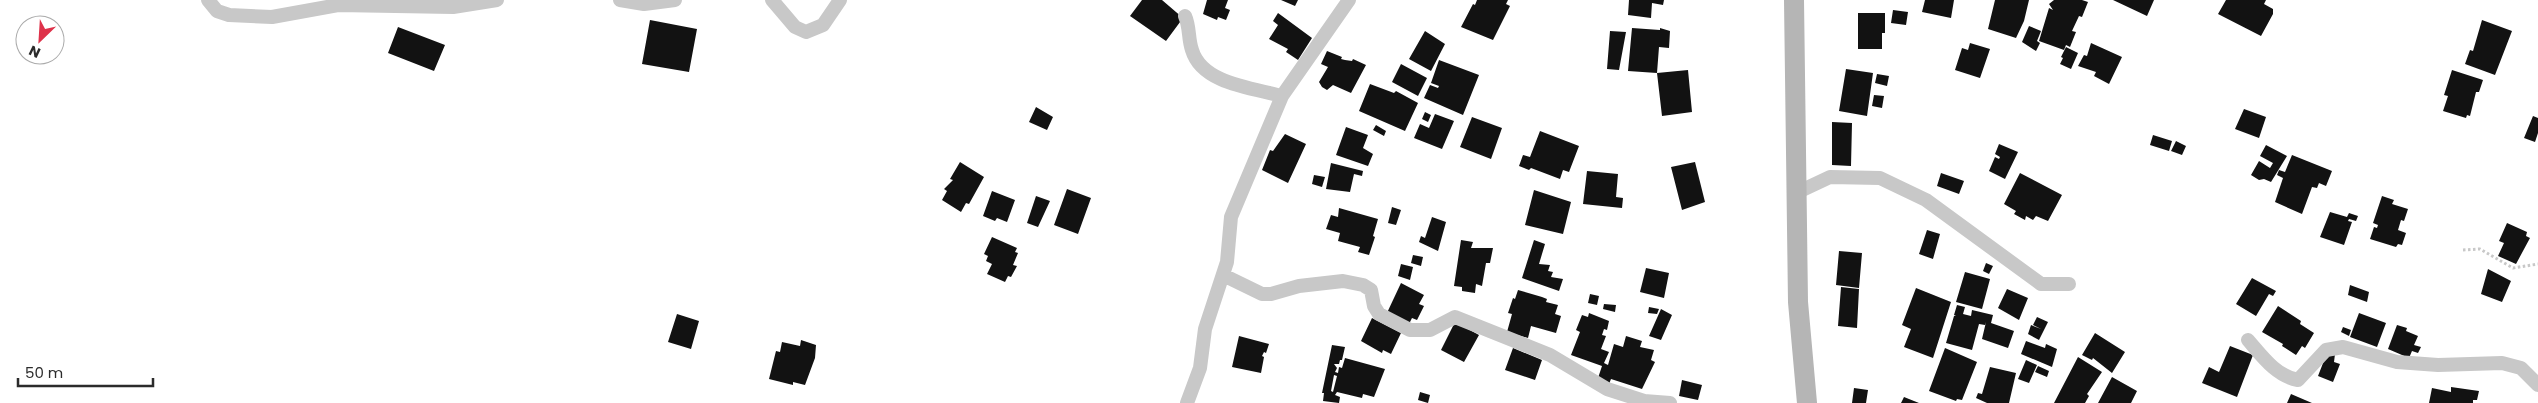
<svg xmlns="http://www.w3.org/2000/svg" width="2538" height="403" viewBox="0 0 2538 403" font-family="Poppins,sans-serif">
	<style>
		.building { fill: #121212; fill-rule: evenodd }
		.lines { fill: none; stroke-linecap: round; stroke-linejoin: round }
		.path { stroke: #c8c8c8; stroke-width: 3; stroke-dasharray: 2.5 2.5; stroke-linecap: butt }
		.street { stroke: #c8c8c8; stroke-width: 14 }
		.secondary { stroke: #b5b5b5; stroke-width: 20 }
	</style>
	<rect width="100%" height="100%" fill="#fff"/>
	<path class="building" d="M1142 0H1162L1183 18 1166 41 1130 16Z
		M1207 0H1228L1225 8 1230 10 1226 20 1218 17 1217 20 1203 14Z
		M1281 0H1298L1295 6Z
		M1477 0H1508L1506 4 1510 6 1493 40 1461 27 1473 4 1475 5Z
		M1629 0H1664L1663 5 1652 3 1651 18 1628 15Z
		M1925 0H1954L1951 18 1922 12Z
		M1995 0H2029L2024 21 2016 38 1988 29Z
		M2054 0H2082L2088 2 2082 17 2079 16 2072 31 2076 32 2070 47 2066 45 2064 50 2039 41 2049 8 2053 10 2049 4Z
		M2113 0H2154L2147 16Z
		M2226 0H2266L2264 4 2273 9V14L2261 36 2218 14Z
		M1893 10 1908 12 1906 25 1891 23Z
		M1278 13 1312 38 1298 60 1286 52 1288 49 1269 39 1278 25 1273 21Z
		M1858 13H1885V33H1882V49H1858Z
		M650 20 697 29 689 72 642 64Z
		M2482 20 2512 31 2495 75 2465 64 2470 50 2473 51Z
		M2029 26 2041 31 2037 41 2040 43 2036 51 2022 42Z
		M398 27 445 45 434 71 388 53Z
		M1632 28 1660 30V28L1670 31 1669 48 1659 47 1657 73 1628 71Z
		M1425 31 1445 44 1431 71 1409 59Z
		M1610 31 1626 32 1619 70 1607 69Z
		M1970 43 1990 49 1980 78 1955 70 1962 48 1968 50Z
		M2091 43 2122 57 2109 84 2094 76 2096 72 2078 66 2084 55 2087 56Z
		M2066 47 2078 53 2071 69 2060 64 2063 58 2061 57Z
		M1327 51 1342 57 1341 59 1345 60 1352 61 1353 59 1366 65 1351 93 1333 85 1327 90 1322 87 1319 82 1328 67 1321 64Z
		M1439 60 1479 75 1463 115 1424 98 1430 85 1438 88 1439 86 1431 83Z
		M1401 64 1427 78 1418 96 1392 82Z
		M1846 69 1873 73 1867 116 1839 111Z
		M1688 70 1692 112 1662 116 1657 73Z
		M2452 70 2483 80 2479 92H2476L2470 116 2467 115 2466 118 2443 111 2448 96 2444 95Z
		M1877 74 1889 76 1887 86 1875 83Z
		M1370 84 1394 93 1396 91 1418 103 1405 131 1359 111Z
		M1874 95 1884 96 1882 108 1872 106Z
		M1036 107 1053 117 1047 130 1029 122Z
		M2244 109 2266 117 2259 138 2235 129Z
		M1425 112 1431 115 1428 122 1422 119Z
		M1435 114 1454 121 1442 149 1414 138 1420 124 1429 128Z
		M2533 116 2538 118V133L2535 142 2524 138Z
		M1472 117 1502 128 1491 159 1460 147Z
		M1832 122 1852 123 1851 166 1832 165Z
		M1376 125 1386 131 1384 136 1373 130Z
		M1346 127 1368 135 1363 148 1373 154 1368 166 1336 155Z
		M1540 131 1579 146 1569 172 1563 170 1560 179 1531 168 1529 170 1519 166 1523 155 1530 157Z
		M1285 134 1306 144 1288 183 1262 170 1270 150 1273 151Z
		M2153 135 2172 141 2169 151 2150 145Z
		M2176 141 2186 146 2182 155 2171 151Z
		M1999 144 2018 152 2005 179 1989 171 1995 157 1999 159 2000 157 1995 154Z
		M2266 145 2287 156 2271 182 2264 179 2259 180 2251 175 2259 161 2270 168 2273 163 2260 156Z
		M2292 155 2332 171 2326 186 2319 183 2317 188 2312 187 2302 214 2275 202 2283 178 2277 175 2279 170 2285 172Z
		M960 162 984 177 969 204 966 203 961 212 942 200 947 191 944 189 953 180 950 179Z
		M1695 162 1705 202 1682 210 1671 167Z
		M1331 163 1363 171 1362 176 1354 174 1350 192 1326 189Z
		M1587 171 1618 174 1616 197 1623 198 1622 208 1583 204Z
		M1941 173 1964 181 1959 194 1937 186Z
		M2020 173 2062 195 2048 221 2036 216 2033 220 2026 216 2025 220 2014 214 2016 211 2004 204Z
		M1314 175 1325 177 1322 187 1312 184Z
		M1067 189 1091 198 1078 234 1054 225Z
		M1534 190 1571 202 1563 234 1525 225Z
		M992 191 1015 200 1007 222 997 218 995 221 983 216Z
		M1036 196 1050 201 1038 227 1027 223Z
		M2382 196 2394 200 2392 204 2408 209 2404 221 2401 220 2398 230 2406 233 2402 245 2398 244 2396 247 2370 239 2374 227 2377 228 2378 225 2373 223Z
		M1392 207 1401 210 1396 225 1388 223Z
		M1339 208 1378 219 1373 236 1375 237 1369 255 1358 252 1360 247 1338 241 1340 233 1326 229 1331 215 1338 217Z
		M2330 212 2347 217 2349 213 2358 216 2356 221 2349 219 2348 221 2352 222 2344 245 2320 237Z
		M1432 217 1446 222 1438 251 1419 242 1421 236 1425 238Z
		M2507 223 2527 232 2526 236 2530 238 2516 264 2498 256 2504 243 2499 241Z
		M1927 230 1940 234 1933 259 1919 254Z
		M992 237 1017 248 1015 252 1018 253 1013 265 1017 266 1011 277 1008 276 1005 282 987 274 992 264 986 261 988 256 984 254Z
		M1461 240 1473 242 1471 248H1493L1490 263H1486L1482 286 1476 284 1475 293 1462 291V287L1454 286Z
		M1534 240 1545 244 1539 264 1550 265 1548 271 1553 272 1551 277 1563 279 1559 291 1522 278Z
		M1839 251 1862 253 1859 288 1836 285Z
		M1413 255 1423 257 1421 266 1411 263Z
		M1986 263 1993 266 1989 274 1983 271Z
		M1401 264 1413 267 1410 280 1398 276Z
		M1646 268 1669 273 1664 298 1640 292Z
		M2488 269 2511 281 2502 302 2481 294Z
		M1965 272 1990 279 1982 309 1956 302Z
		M2252 278 2276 291 2273 296 2269 294 2256 316 2236 304Z
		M1401 283 1424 295 1419 304 1424 306 1417 320 1412 318 1408 326 1386 315Z
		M2350 285 2369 292 2367 302 2348 295Z
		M1841 287 1859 289 1857 328 1838 326Z
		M1916 288 1951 302 1933 358 1904 347 1911 329 1902 325Z
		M2007 289 2028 298 2019 320 1998 308Z
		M1518 290 1542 297 1547 299 1546 302 1558 305 1555 314 1561 316 1556 333 1531 326 1528 338 1507 332 1512 314 1508 313 1513 298 1515 299Z
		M1590 294 1599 296 1597 305 1588 303Z
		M1604 304 1616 305 1615 312 1603 309Z
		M1957 305 1965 307 1963 314 1971 316 1972 310 1993 315 1991 323 2014 331 2008 348 1982 339 1986 322 1985 325 1979 324 1972 350 1946 343 1954 316H1956L1954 315Z
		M2278 306 2301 321 2300 324 2314 333 2305 348 2302 346 2296 355 2282 346 2283 344 2262 332Z
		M1649 307 1659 309 1657 314 1648 313Z
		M1661 309 1672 315 1661 340 1649 336Z
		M1589 313 1609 321 1607 330 1604 329 1602 335 1606 336 1601 349 1609 352 1604 363 1608 365 1614 344 1623 347 1626 336 1642 341 1640 347 1654 350 1651 360 1655 362 1642 389 1611 379 1609 384 1597 381 1602 366 1571 355 1580 332 1576 330 1582 315 1588 317Z
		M2359 313 2386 323 2377 347 2350 337Z
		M677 314 699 321 691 349 668 342Z
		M2037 317 2048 322 2039 340 2028 334 2031 325 2041 329 2033 325Z
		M1372 318 1401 333 1391 354 1383 350 1382 353 1361 341Z
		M1455 322 1479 335 1464 362 1441 350Z
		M2397 325 2407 328 2406 331 2418 336 2414 345 2421 347 2418 353 2412 351 2409 358 2388 349Z
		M2343 327 2351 330 2349 336 2341 332Z
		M2095 333 2125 352 2112 373 2093 358 2092 360 2082 355Z
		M1239 336 1269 344 1266 353 1264 352 1262 356 1264 357 1261 373 1232 367Z
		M801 340 816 345 815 358 805 385 793 382V385L769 379 776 351 780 352 782 342 800 346Z
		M2026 341 2045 348 2046 344 2057 349 2052 367 2021 354Z
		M1332 345 1345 347 1342 360H1340L1339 364H1334L1337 368 1335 372 1338 373 1339 367 1342 368 1345 358 1385 369 1374 397 1363 394 1362 398 1337 392 1335 395 1340 397 1339 403 1323 401 1324 393H1322ZM1334 375 1337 376 1333 392 1331 391Z
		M2230 346 2253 355 2237 397 2202 383 2209 367 2219 372Z
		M1513 348 1542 360 1535 380 1505 370Z
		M1945 348 1977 362 1962 400 1957 399 1956 401 1929 391Z
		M2335 354 2334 362 2340 364 2333 382 2318 376 2325 358Z
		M2078 357 2102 372 2087 394 2089 396 2085 403H2054Z
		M2026 360 2037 365 2029 383 2018 379Z
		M2038 366 2049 371 2047 377 2035 372Z
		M1990 367 2016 373 2009 403H1987L1976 398 1978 393 1982 394Z
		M2112 377 2137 391 2131 403H2098Z
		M1682 380 1702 385 1698 400 1679 396Z
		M2451 387 2479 391 2477 400H2473V403H2429L2432 388 2451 392Z
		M1854 388 1868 390 1866 403H1852Z
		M1420 392 1430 395 1428 403 1418 400Z
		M2291 394 2312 403H2287Z
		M1904 397 1919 403H1901Z"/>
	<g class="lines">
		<path class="path" d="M2463 250 2480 249 2513 268 2538 264"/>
		<path class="street" d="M208 0 217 11 229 15 272 17 338 5 453 7 497 0
			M620 0 644 4 675 0
			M772 0 795 27 806 32 823 25 840 0
			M1185 16C1190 27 1188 39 1192 50 1202 84 1253 88 1282 96
			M1796 193 1830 177 1880 178 1926 200 2041 284H2069
			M1223 275 1262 294H1271L1299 286 1343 281 1363 285 1371 290 1374 306 1379 314 1410 330H1430L1455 317 1550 355 1607 389 1644 401 1670 403
			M2248 340C2262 356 2276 376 2298 380L2326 350 2343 347 2397 362 2438 365 2502 363 2521 368 2538 385
			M1187 403 1200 368 1205 329 1227 262 1231 217 1282 96 1349 0"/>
		<path class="secondary" d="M1794 0 1798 302 1807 403"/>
	</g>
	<g transform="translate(40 40) rotate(205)"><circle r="24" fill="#ffffff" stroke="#aaaaaa"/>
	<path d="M0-4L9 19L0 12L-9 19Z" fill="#de324a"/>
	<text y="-8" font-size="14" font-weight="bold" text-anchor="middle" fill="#2b2b2b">N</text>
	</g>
	<path d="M18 378v8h135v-8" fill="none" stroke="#2b2b2b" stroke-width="2.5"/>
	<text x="25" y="378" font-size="15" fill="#2b2b2b" stroke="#ffffff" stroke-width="4" paint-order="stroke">50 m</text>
</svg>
